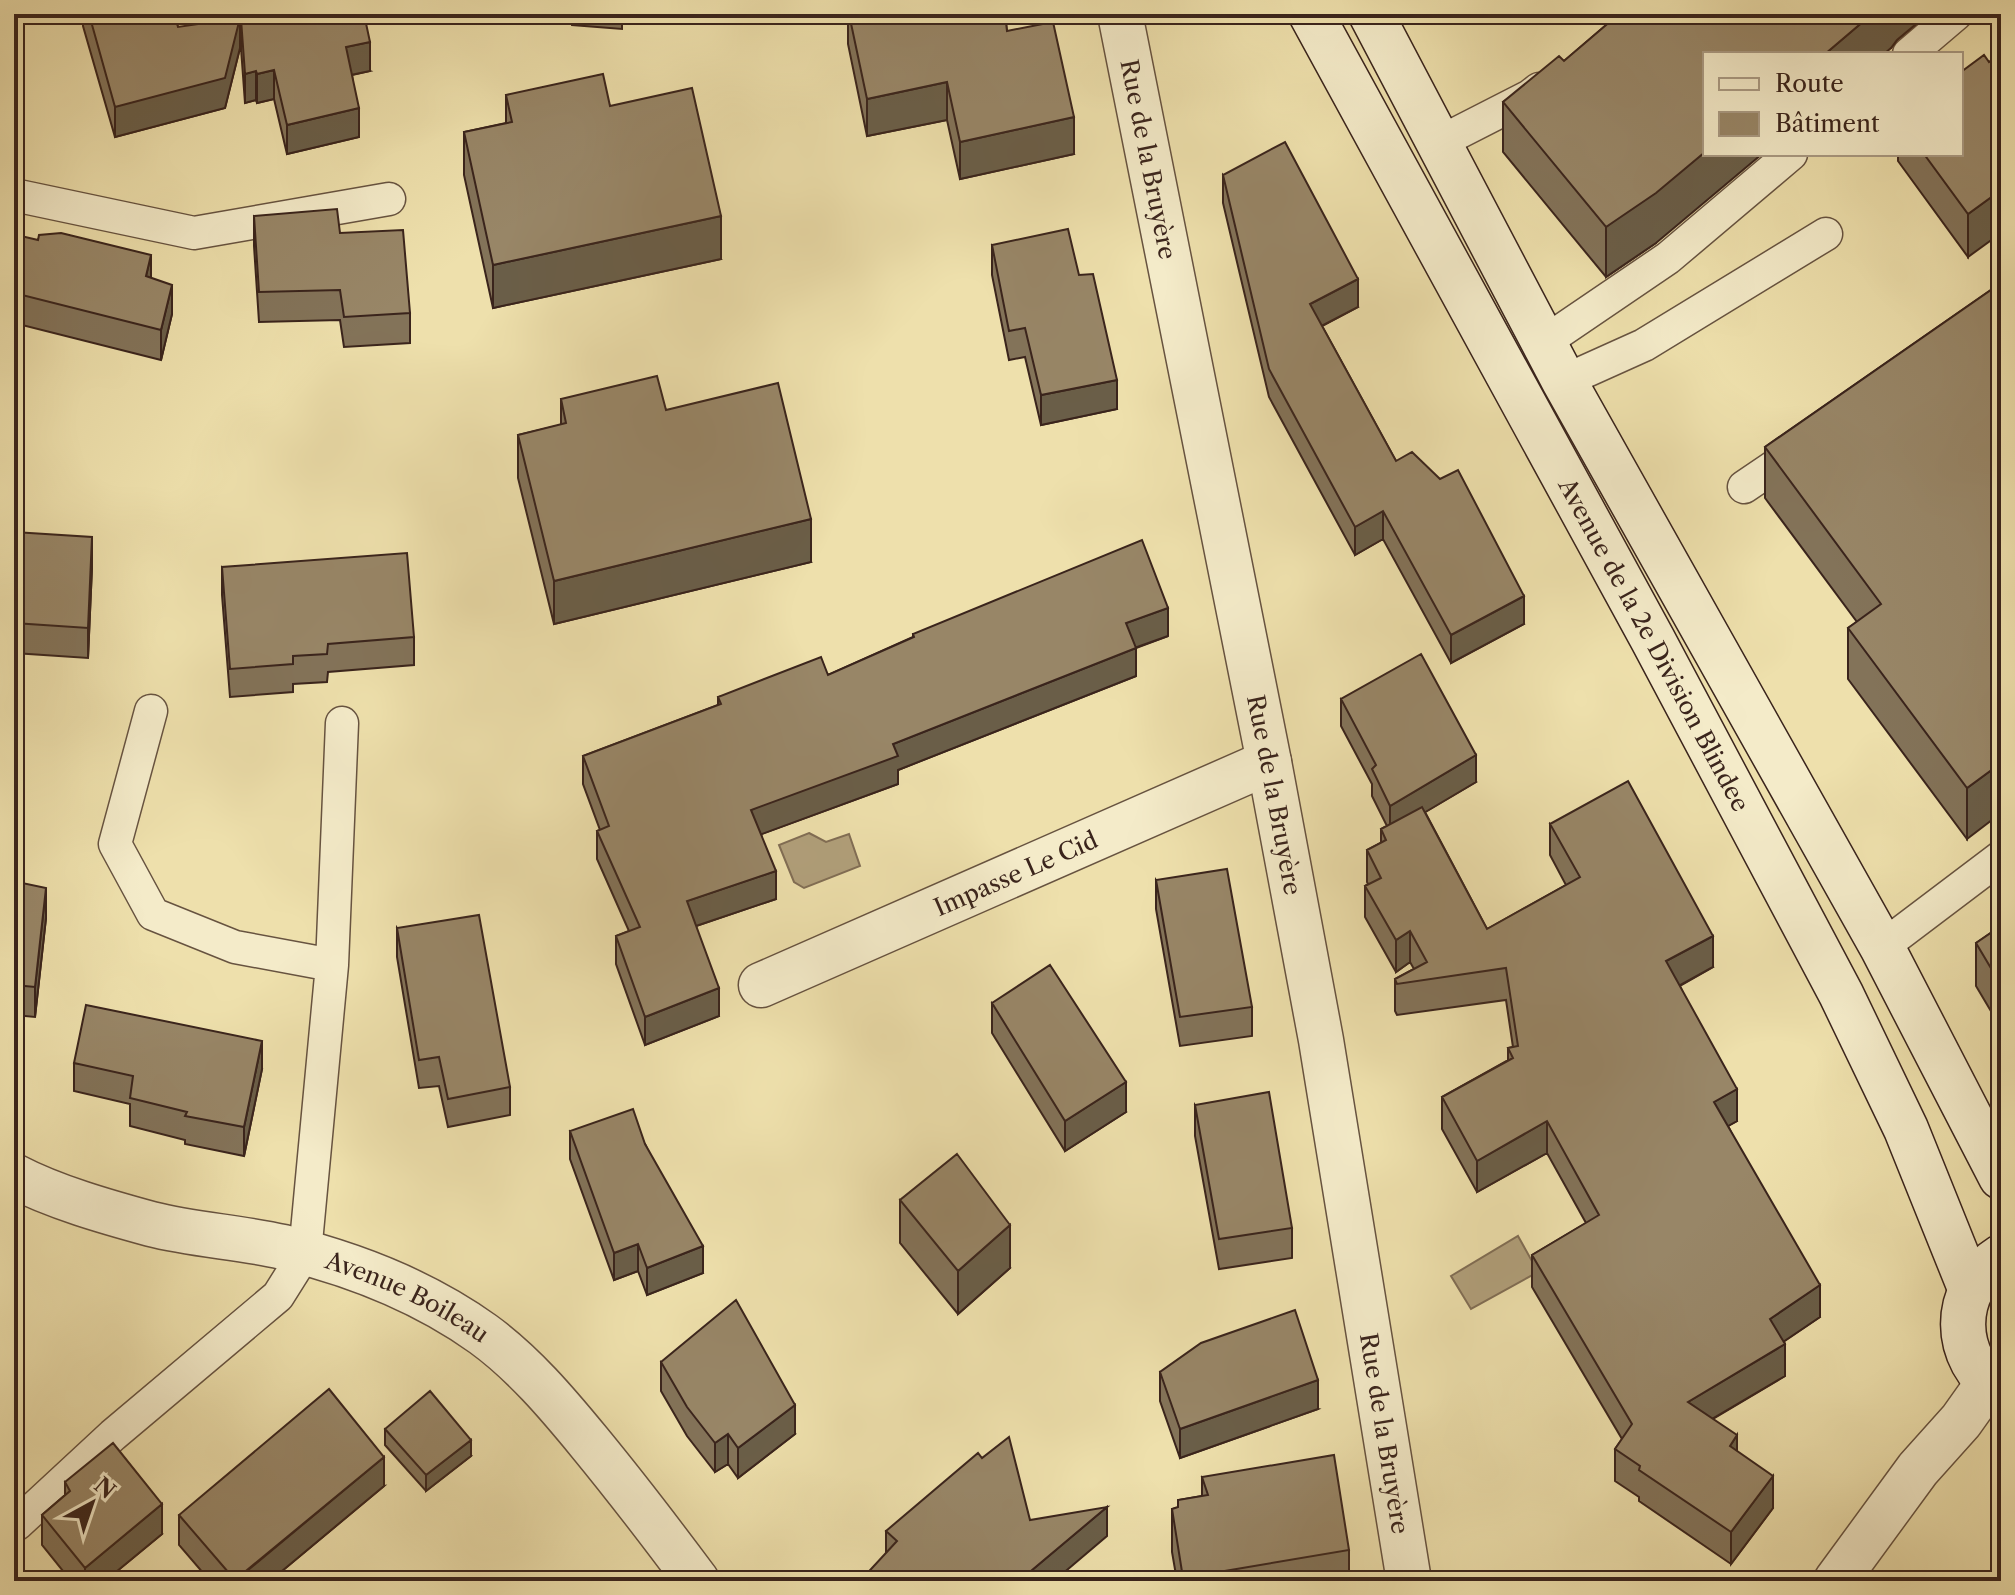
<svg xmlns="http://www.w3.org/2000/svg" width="2015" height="1595" viewBox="0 0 2015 1595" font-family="'Libre Caslon Text',serif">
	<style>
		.water { fill: #b1a07b; stroke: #816e55; stroke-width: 2 }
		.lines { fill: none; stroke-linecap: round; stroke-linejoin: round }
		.service-casing { stroke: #675340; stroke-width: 35 }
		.minor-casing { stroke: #675340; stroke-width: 47 }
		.secondary-casing { stroke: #3a241c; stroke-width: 47 }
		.service { stroke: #f4ebc9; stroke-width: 32 }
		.minor { stroke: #f4ebc9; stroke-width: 44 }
		.secondary { stroke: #f4ebc9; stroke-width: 44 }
		.wall { fill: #837359; stroke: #3a241c; stroke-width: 2 }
		.shaded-wall { fill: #6a5e48; stroke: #3a241c; stroke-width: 2 }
		.building { fill: #988667; stroke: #3a241c; stroke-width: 2 }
		.labels { text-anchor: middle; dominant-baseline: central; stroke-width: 6; stroke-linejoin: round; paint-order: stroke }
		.street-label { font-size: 24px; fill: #3a241c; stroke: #f4ebc9 }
	</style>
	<rect width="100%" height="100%" fill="#eee0ac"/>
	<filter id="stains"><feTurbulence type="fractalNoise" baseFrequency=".0025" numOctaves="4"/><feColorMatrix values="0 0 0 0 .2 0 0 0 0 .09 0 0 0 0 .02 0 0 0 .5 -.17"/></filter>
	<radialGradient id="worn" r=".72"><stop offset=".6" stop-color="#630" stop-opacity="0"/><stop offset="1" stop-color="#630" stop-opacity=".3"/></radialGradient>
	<path class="water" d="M809 833 826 842 849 834 860 866 804 888 794 882 779 845Z
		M1518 1236 1538 1272 1471 1309 1451 1276Z"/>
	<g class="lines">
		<g class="service-casing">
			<path id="service" d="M1909 54 1956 14
				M1440 142 1530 96 1539 89
				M14 195 194 233 389 199
				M1543 343 1668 258 1791 154
				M1564 381 1644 345 1826 234
				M1744 487 1800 449
				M151 711 115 844 153 914 235 947 332 965
				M1882 947 2001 857
				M17 1524 113 1435 278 1296 305 1253 332 965 342 723"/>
		</g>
		<g class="minor-casing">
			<g id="minor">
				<path id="s1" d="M1120 14 1269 762 1321 1040 1409 1581"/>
				<path id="s2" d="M761 985 1269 762"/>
				<path id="s3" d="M14 1176C54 1197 107 1212 151 1224 194 1235 240 1237 283 1247 353 1264 423 1291 483 1334 523 1363 557 1403 589 1442 626 1487 662 1534 697 1581"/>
				<path d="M1836 1581 1918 1469 1961 1421 1988 1383"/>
			</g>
		</g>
		<g class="secondary-casing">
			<g id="secondary">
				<path id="s4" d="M1311 14 1653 640 1841 994 1906 1129 1970 1288"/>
				<path d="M1371 14 1564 381 1882 947 2001 1177"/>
				<path d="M2001 1257C1950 1289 1951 1360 2001 1392"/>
			</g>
		</g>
		<use href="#service" class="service"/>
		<use href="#minor" class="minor"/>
		<use href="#secondary" class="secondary"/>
	</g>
	<path class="wall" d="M14 14H21L16 50H14Z
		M83 14H174L178 27 240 48 225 108 115 137 83 26Z
		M570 14H627L622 15V29L572 25Z
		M848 14H1005L1007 31 1074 154 960 179 947 120 867 136 848 44Z
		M1619 14H1928L1897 40 1891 48 1705 54 1656 243 1606 277 1503 152V102L1564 61Z
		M241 19 370 71 352 75 359 137 287 154 274 99 257 103 256 100 245 103 241 48Z
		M1984 55 1968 257 1898 161V154H1961Z
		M506 95 610 106 721 259 493 308 464 175V132L506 123Z
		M1223 175 1358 307 1322 326 1396 461 1524 624 1451 663 1383 539 1355 555 1269 397 1223 203Z
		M254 216 340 233 410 313V343L344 347 340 320 259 322 254 246Z
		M14 237 151 278 172 314 161 360 14 323Z
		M992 245 1079 275 1117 409 1041 425 1025 357 1009 360 992 275Z
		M2001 283 1967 839 1848 679V628L1857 622 1765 498V447Z
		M561 399 666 410 811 562 554 624 518 478V435L561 425Z
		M14 532 92 567 88 658 14 653Z
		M222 567 414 637V665L328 672 327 682 293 684V692L230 697 222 595Z
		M913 634 1168 636 1136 648V676L898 770V784L761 834 776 899 696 926 719 1016 645 1045 616 964V936L629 931 597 859V831L600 830 583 784V756L718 705V697L828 675 913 637Z
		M1341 699 1476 782 1425 812 1487 929 1566 885 1550 855V824L1713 967 1680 986 1737 1121 1728 1126 1820 1317 1784 1341 1785 1376 1713 1419 1737 1451 1773 1508 1731 1564 1639 1501V1497L1615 1481V1449L1622 1439 1532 1287V1255L1586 1223 1547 1153 1477 1192 1442 1129V1097L1508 1060V1048L1513 1047 1506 1000 1397 1015 1395 1011V979L1414 969 1410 962 1396 972 1365 917V886L1368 884 1367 882V850L1381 843V829L1387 826 1372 796V784L1341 726Z
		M14 851 24 884 46 918 35 1017 14 1015Z
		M1156 880 1252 1007V1036L1180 1046 1156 909Z
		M2001 926V1028L1976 986V943Z
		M397 928 510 1087V1115L448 1127 439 1086 419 1088 397 957Z
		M992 1003 1126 1112 1065 1151 992 1033Z
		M74 1063 262 1069 244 1156 185 1144V1140L130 1126V1104L74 1091Z
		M1195 1105 1292 1228V1258L1219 1269 1195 1136Z
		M570 1131 645 1144 703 1273 647 1295 638 1271 614 1280 570 1159Z
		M900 1200 1010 1268 958 1314 900 1243Z
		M661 1362 795 1434 738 1478 728 1464 715 1472 687 1436 661 1391Z
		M1160 1372 1318 1409 1180 1458 1160 1401Z
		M385 1429 471 1456 426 1491 385 1445Z
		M1202 1477 1349 1550V1581H1177L1172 1552V1509L1178 1508V1500L1202 1496Z
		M65 1482 162 1534 105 1581H71L42 1545V1515L65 1495Z
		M384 1486 270 1581H210L179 1545V1515Z
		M1030 1520 1107 1536 886 1553V1531Z"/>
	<path class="shaded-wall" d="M17 14H21L16 50V21Z
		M1872 14H1928L1897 40 1891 48 1884 54H1825Z
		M240 18V48L225 108 115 137V107Z
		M370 42V71L346 76V47Z
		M274 70V99L257 103V74Z
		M256 71V100L245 103V74Z
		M947 82V120L867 136V99Z
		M359 108V137L287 154V125Z
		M1074 117V154L960 179V142Z
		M1705 152V154H1762L1656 243 1606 277V227Z
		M2001 190V233L1968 257V214Z
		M721 216V259L493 308V265Z
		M151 255V285L146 276Z
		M1358 279V307L1310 332V304Z
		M172 285V314L161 360V330Z
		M1117 380V409L1041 425V395Z
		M1383 511V539L1355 555V527Z
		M811 519V562L554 624V581Z
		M92 537V567L88 658V628Z
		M1524 596V624L1451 663V635Z
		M1168 608V636L1126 651V623Z
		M1136 648V676L898 770V784L751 838V810L893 744Z
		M1476 755V782L1390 833V806Z
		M2001 763V813L1967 839V788Z
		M776 871V899L687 929V901Z
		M46 888V918L35 1017V987Z
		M1410 931V962L1396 972V940Z
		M1713 936V967L1666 993V961Z
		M719 988V1016L645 1045V1017Z
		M262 1041V1069L244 1156V1127Z
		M1126 1082V1112L1065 1151V1121Z
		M1737 1089V1121L1714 1134V1102Z
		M1547 1121V1153L1477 1192V1161Z
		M1010 1225V1268L958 1314V1271Z
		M638 1244V1271L614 1280V1253Z
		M703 1246V1273L647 1295V1268Z
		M1820 1285V1317L1770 1351V1319Z
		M1785 1344V1376L1688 1433V1402Z
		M1318 1380V1409L1180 1458V1429Z
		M795 1405V1434L738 1478V1448Z
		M728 1434V1464L715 1472V1443Z
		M1737 1435V1467L1730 1446Z
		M471 1440V1456L426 1491V1475Z
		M384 1457V1486L270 1581H235Z
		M1773 1476V1508L1731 1564V1532Z
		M162 1504V1534L105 1581H85V1568Z
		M1107 1507V1536L1054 1581H1019Z"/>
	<path class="building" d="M89 14H174L178 27 240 18 225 78 115 107Z
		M263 14H364L370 42 346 47 359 108 287 125 274 70 257 74 256 71 245 74 241 19Z
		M849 14H1005L1007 31 1053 22 1074 117 960 142 947 82 867 99Z
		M1619 14H1872L1825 54H1705V152L1656 193 1606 227 1503 102 1559 56 1564 61Z
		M2001 53V190L1968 214 1924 154H1961V72L1984 55 1989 62Z
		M603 74 610 106 692 88 721 216 493 265 464 132 512 122 506 95Z
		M1285 142 1358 279 1310 304 1396 461 1412 452 1440 479 1458 470 1524 596 1451 635 1383 511 1355 527 1269 369 1223 175Z
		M337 209 340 233 403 230 410 313 344 317 340 290 259 292 254 216Z
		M1068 229 1079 275 1093 274 1117 380 1041 395 1025 328 1009 331 992 245Z
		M61 233 151 255 146 276 172 285 161 330 14 293V237L21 236 38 240 39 235Z
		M2001 283V763L1967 788 1848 628 1881 604 1765 447Z
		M657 376 666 410 778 383 811 519 554 581 518 435 566 423 561 399Z
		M14 532 92 537 88 628 14 623Z
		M1142 540 1168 608 1126 623 1136 648 893 744 898 756 751 810 776 871 687 901 719 988 645 1017 616 936 640 927 597 831 609 826 583 756 721 704 718 697 821 657 828 675 914 637 913 634Z
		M407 553 414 637 328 644 327 654 293 656V664L230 669 222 567Z
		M1421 654 1476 755 1390 806 1372 769 1376 765 1341 699Z
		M1628 781 1713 936 1666 961 1737 1089 1714 1102 1820 1285 1770 1319 1785 1344 1688 1402 1737 1435 1730 1446 1773 1476 1731 1532 1639 1470 1640 1466 1615 1449 1632 1424 1532 1255 1599 1215 1547 1121 1477 1161 1442 1097 1513 1058 1508 1048 1518 1046 1506 968 1397 984 1395 979 1427 962 1410 931 1396 940 1365 886 1381 878 1367 850 1386 840 1381 829 1422 807 1487 929 1580 877 1550 824Z
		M14 851 24 852 22 883 46 888 35 987 14 985Z
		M1227 869 1252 1007 1180 1017 1156 880Z
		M479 915 510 1087 448 1099 439 1057 419 1060 397 928Z
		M2001 926V985L1976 943Z
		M1050 965 1126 1082 1065 1121 992 1003Z
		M86 1005 262 1041 244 1127 185 1116 187 1112 130 1098 133 1076 74 1063Z
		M1269 1092 1292 1228 1219 1239 1195 1105Z
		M633 1109 645 1144 703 1246 647 1268 638 1244 614 1253 570 1131Z
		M957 1154 1010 1225 958 1271 900 1200Z
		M736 1300 795 1405 738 1448 728 1434 715 1443 687 1407 661 1362Z
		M1295 1310 1318 1380 1180 1429 1160 1372 1201 1343Z
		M329 1389 384 1457 235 1580 179 1515Z
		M430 1391 471 1440 426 1475 385 1429Z
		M1009 1437 1030 1520 1107 1507 1019 1581H860L897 1541 886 1531 978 1453 982 1458Z
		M113 1443 162 1504 85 1568 42 1515 70 1491 65 1482Z
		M1334 1455 1349 1550 1183 1578 1172 1509 1178 1507V1500L1208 1495 1202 1477Z"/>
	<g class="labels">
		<g class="street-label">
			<text stroke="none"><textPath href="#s1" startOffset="148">Rue de la Bruyère</textPath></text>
			<text stroke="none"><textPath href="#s4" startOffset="718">Avenue de la 2e Division Blindee</textPath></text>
			<text stroke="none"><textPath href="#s1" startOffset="796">Rue de la Bruyère</textPath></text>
			<text stroke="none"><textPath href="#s2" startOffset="278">Impasse Le Cid</textPath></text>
			<text stroke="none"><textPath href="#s3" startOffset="414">Avenue Boileau</textPath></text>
			<text stroke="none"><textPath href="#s1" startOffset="1444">Rue de la Bruyère</textPath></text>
		</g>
	</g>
	<rect width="2015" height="1595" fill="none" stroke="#eee0ac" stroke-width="48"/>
	<rect x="16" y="16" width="1983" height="1563" fill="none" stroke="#3a241c" stroke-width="4"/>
	<rect x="24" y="24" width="1967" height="1547" fill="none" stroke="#3a241c" stroke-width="2"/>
	<rect x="1703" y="52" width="260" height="104" fill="#f4ebc9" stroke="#aa9b84" stroke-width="2"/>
	<rect x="1719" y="78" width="40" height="12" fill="#f4ebc9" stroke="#aa9b84" stroke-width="2"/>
	<text x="1775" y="92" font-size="24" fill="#3a241c">Route</text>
	<rect x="1719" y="112" width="40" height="24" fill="#988667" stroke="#aa9b84" stroke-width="2"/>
	<text x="1775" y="132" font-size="24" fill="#3a241c">Bâtiment</text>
	<g transform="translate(92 1503) rotate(40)" stroke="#f4ebc9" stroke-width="6" paint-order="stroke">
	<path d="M0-6L14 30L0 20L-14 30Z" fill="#3a241c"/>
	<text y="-12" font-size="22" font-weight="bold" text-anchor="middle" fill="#3a241c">N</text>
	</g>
	<rect width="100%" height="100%" filter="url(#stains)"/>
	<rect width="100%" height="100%" fill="url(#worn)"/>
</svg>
